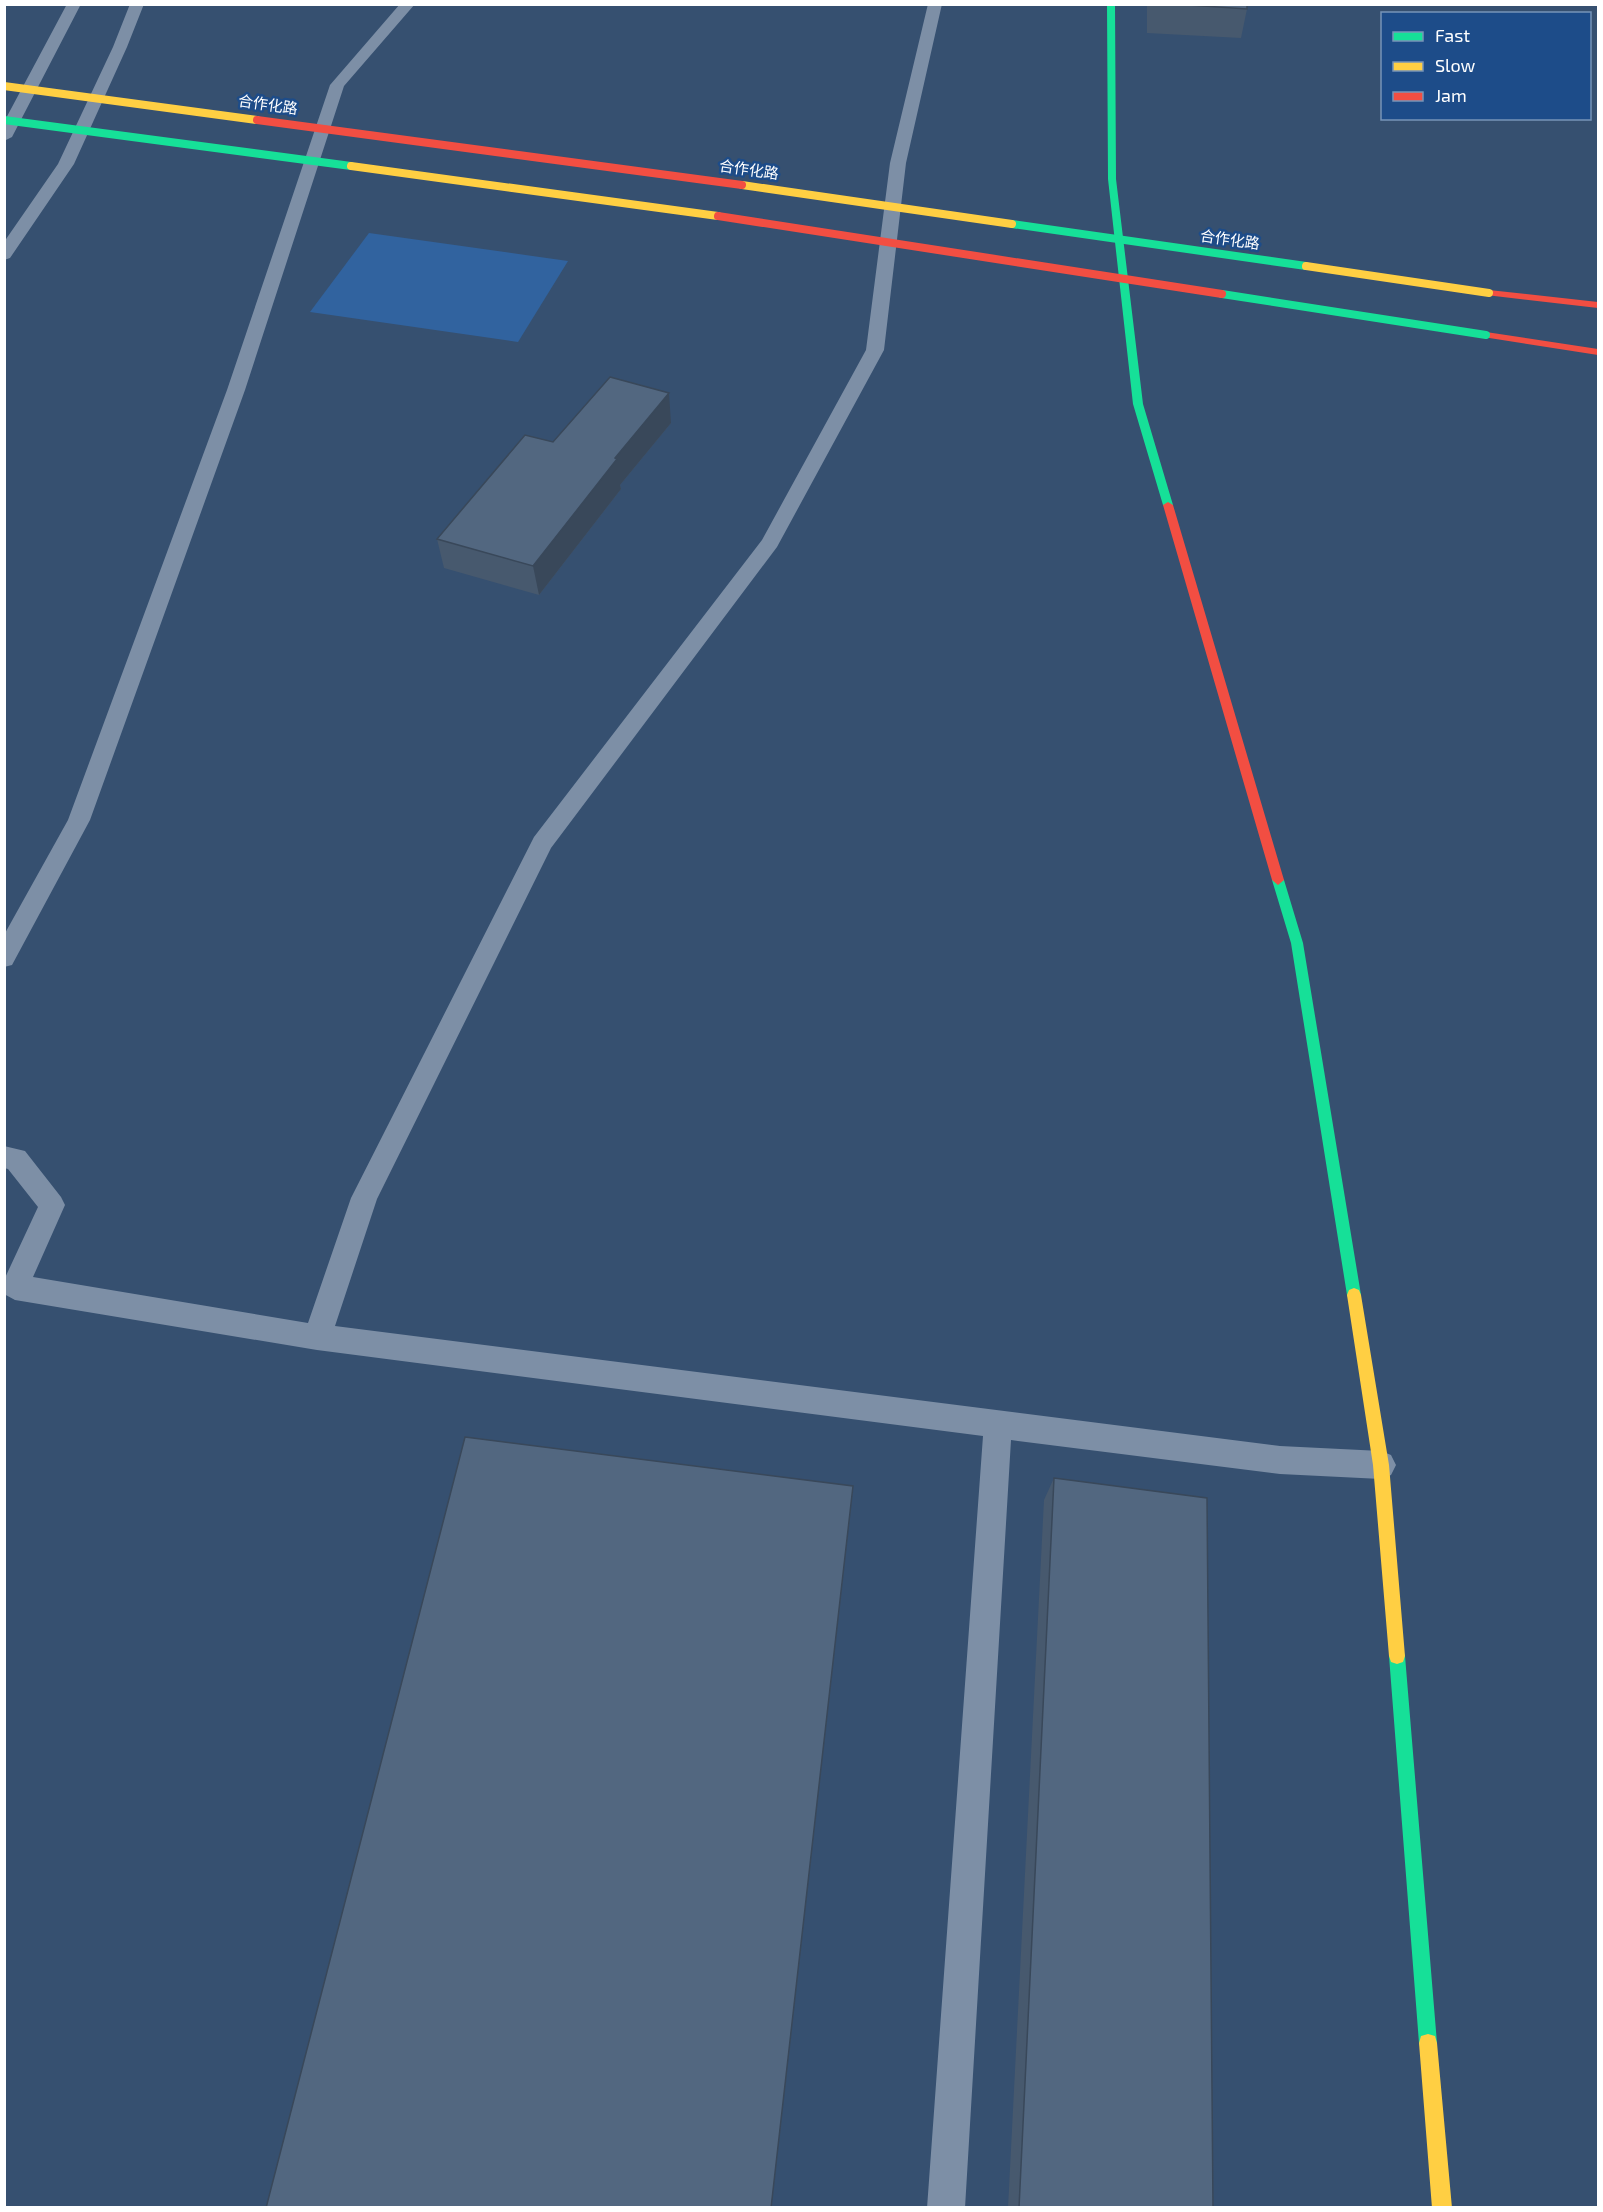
<svg xmlns="http://www.w3.org/2000/svg" width="1603" height="2212" viewBox="0 0 1603 2212" font-family="'Exo 2','Noto Sans SC',sans-serif">
	<style>
		.green { fill: #31639f }
		.lines { fill: none; stroke-linecap: round; stroke-linejoin: round }
		.lane { fill: #7d8fa6; fill-rule: evenodd }
		.fast { fill: #16e098; fill-rule: evenodd }
		.slow { fill: #ffcf43; fill-rule: evenodd }
		.jam { fill: #f24e42; fill-rule: evenodd }
		.fast-bridge { stroke: #16e098; stroke-width: 8 }
		.slow-bridge { stroke: #ffcf43; stroke-width: 8 }
		.jam-bridge { stroke: #f24e42; stroke-width: 8 }
		.wall { fill: #47596e }
		.shaded-wall { fill: #39485a }
		.building { fill: #526780; stroke: #39485a; stroke-width: 1.5 }
		.labels { text-anchor: middle; dominant-baseline: central; stroke-width: 5; stroke-linejoin: round; paint-order: stroke }
		.far-street-label { font-size: 15px; fill: #fff; stroke: #1d4c89 }
	</style>
	<rect width="100%" height="100%" fill="#365070"/>
	<path class="green" d="M369 233 568 261 518 342 310 312Z"/>
	<g class="lines">
		<path class="lane" d="M67 4H81L12 137 4 141V122Z
			M130 4H144L127 47 74 164 10 258 4 260V242L58 164 113 47Z
			M400 4H415L344 86 245 390 90 820 12 965 4 967V935L68 820 227 390 330 85Z
			M928 4H942L906 163 884 350 777 547 551 848 377 1199 335 1326 1280 1446 1381 1451 1391 1455 1396 1465 1391 1475 1381 1479 1280 1474 1011 1440 965 2208H927L983 1436 317 1350 15 1300 4 1294V1280L38 1207 8 1169 4 1168V1146L25 1151 61 1197 65 1205 33 1277 308 1323 351 1198 534 837 762 540 866 350 890 163Z"/>
		<path class="fast" d="M1107 4H1115L1116 179 1143 404 1173 505 1168 508 1163 505 1133 404 1108 179Z
			M1278 875 1284 880 1303 943 1361 1295 1359 1300 1354 1302 1349 1300 1347 1295 1291 943 1272 880Z
			M1397 1648 1403 1650 1405 1656 1437 2043 1435 2050 1428 2052 1421 2050 1419 2043 1389 1656 1391 1650Z"/>
		<path class="slow" d="M1354 1288 1359 1290 1361 1295 1389 1465 1405 1656 1403 1662 1397 1664 1391 1662 1389 1656 1373 1465 1347 1295 1349 1290Z
			M1428 2034 1435 2036 1437 2043 1452 2208H1432L1419 2043 1421 2036Z"/>
		<path class="jam" d="M1489 290 1598 302V308L1486 295 1485 293Z
			M1486 332 1598 349V355L1483 337V333Z
			M1168 502 1173 505 1284 880 1278 885 1272 880 1163 505Z"/>
		<path class="fast-bridge" d="M4 120 351 166
			M1012 224 1306 266
			M1222 294 1486 335"/>
		<path class="slow-bridge" d="M4 86 257 120
			M351 166 718 216
			M742 185 1012 224
			M1306 266 1489 293"/>
		<path class="jam-bridge" d="M257 120 742 185
			M718 216 1222 294"/>
	</g>
	<path class="wall" d="M1147 4H1247V9L1241 38 1147 33Z
		M671 423 620 485 621 489 539 595 444 568 437 539 553 442Z
		M1054 1478 1213 2208H1008L1044 1500Z"/>
	<path class="shaded-wall" d="M669 393 671 423 620 485 621 489 539 595 533 566 615 458Z"/>
	<path class="building" d="M1174 4H1247V9Z
		M610 377 669 393 615 458 617 459 533 566 437 539 525 435 553 442Z
		M465 1437 853 1486 771 2208H266Z
		M1054 1478 1207 1498 1213 2208H1019Z"/>
	<g class="labels">
		<g class="far-street-label">
			<text transform="translate(268 104) rotate(8)">合作化路</text>
			<text transform="translate(749 169) rotate(8)">合作化路</text>
			<text transform="translate(1230 239) rotate(8)">合作化路</text>
		</g>
	</g>
	<rect width="1603" height="2212" fill="none" stroke="#ffffff" stroke-width="12"/>
	<rect x="1381" y="12" width="210" height="108" fill="#1d4c89" stroke="#7794b8" stroke-width="1.5"/>
	<rect x="1393" y="32" width="30" height="9" fill="#16e098" stroke="#7794b8" stroke-width="1.5"/>
	<text x="1435" y="42" font-size="18" fill="#ffffff">Fast</text>
	<rect x="1393" y="62" width="30" height="9" fill="#ffcf43" stroke="#7794b8" stroke-width="1.5"/>
	<text x="1435" y="72" font-size="18" fill="#ffffff">Slow</text>
	<rect x="1393" y="92" width="30" height="9" fill="#f24e42" stroke="#7794b8" stroke-width="1.5"/>
	<text x="1435" y="102" font-size="18" fill="#ffffff">Jam</text>
</svg>
